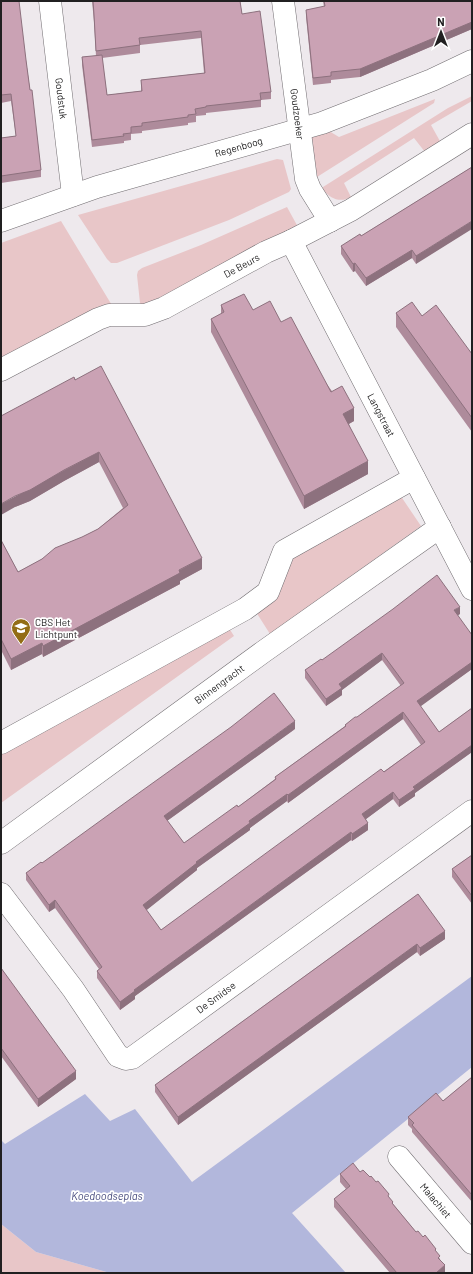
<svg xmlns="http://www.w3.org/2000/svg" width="473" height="1274" viewBox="0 0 473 1274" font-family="Barlow,sans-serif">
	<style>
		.green { fill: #e8c6c8 }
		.water { fill: #b2b7dc }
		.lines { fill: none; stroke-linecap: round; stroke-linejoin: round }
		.minor-casing { stroke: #716d71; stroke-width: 23 }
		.minor { stroke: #fff; stroke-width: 22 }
		.wall { fill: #ae8b9b; fill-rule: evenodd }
		.shaded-wall { fill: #8d717e }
		.building { fill: #caa2b4; stroke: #8d717e; fill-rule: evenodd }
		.labels { text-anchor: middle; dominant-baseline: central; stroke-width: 3.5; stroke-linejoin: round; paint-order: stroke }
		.street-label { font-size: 10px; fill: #212021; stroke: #fff }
		.poi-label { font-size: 10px; fill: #212021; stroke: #fff; text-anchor: start }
		.water-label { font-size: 11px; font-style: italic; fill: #484c7e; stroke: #fff }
	</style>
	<rect width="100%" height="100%" fill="#eee9ed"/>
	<path class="green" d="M472 96V101L431 125 441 143 425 152 414 138 344 183 351 197C340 203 331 199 323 190V187L448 108Z
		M435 99 434 103 317 177 309 137 329 131 339 137Z
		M277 159 283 160 291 189 289 192 229 220 117 263H111L107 259 78 215Z
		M287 207 298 227 154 304 142 306 140 303 137 275 138 271 142 268 201 245Z
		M61 221 113 307 100 306 1 359V243Z
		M398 492 421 526 270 634 256 612 287 555Z
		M227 625 234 636 1 803V752Z
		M1 1224 36 1252 110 1273H1Z"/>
	<path class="water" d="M472 976V1067L292 1213 346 1273H110L36 1252 1 1224V1140L5 1144 85 1094 110 1121 135 1109 192 1182Z"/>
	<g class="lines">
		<g class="minor-casing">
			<g id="minor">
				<path id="s1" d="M50 1 73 195"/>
				<path id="s2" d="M283 1 306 179 310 189 330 221"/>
				<path id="s3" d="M1 221 97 187 322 123 432 80 472 61"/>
				<path id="s4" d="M291 241 472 589"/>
				<path id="s5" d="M1 370 98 319 109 315H145L164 308 266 252 291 241 351 210 472 134"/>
				<path d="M1 743 245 609 268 592 284 551 414 478"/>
				<path id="s6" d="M1 843 263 652 440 527"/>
				<path id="s7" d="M1 894 73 989 118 1056 126 1059 132 1058 472 811"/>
				<path id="s8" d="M399 1157 472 1243"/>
			</g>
		</g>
		<use href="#minor" class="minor"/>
	</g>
	<path class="wall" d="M1 1 26 60 41 170V177L1 183V138L16 136 11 101 1 103Z
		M92 1H240L242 14 271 92V99L261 100V107L206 113V115L196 116V122L188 123V125L142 131V133L131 134V140L124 141V143L92 147 82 65V57L96 56 94 22ZM201 38 204 73 141 80V91L107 95 102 58 140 53V45Z
		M323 1H472V29L360 77 331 80V83L313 85 306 17V10L324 7Z
		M472 167 416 264 412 258 366 286 355 271 353 272 341 254V246L361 236Z
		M221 305 253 310 281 322 354 421 349 424 368 474 304 509 211 332V319L221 314Z
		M396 313 422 316 472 354V432L396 327Z
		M74 377 202 569 180 581V584L43 657 42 654 11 670 1 650V540L18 572 98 529 123 508 99 462 64 481 30 501 15 507Z
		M460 614 458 615 472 669 420 706 439 732 472 708V752L415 793V796L399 807 393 799 366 819 368 830 352 841 351 840 135 996V999L120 1010 97 978V971L99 969 55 908 49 912 26 880V873L42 863 295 729 167 821 184 843 238 807 275 779V777L345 726V725L357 717 401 686 382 660 342 690V695L326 706 305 678V670L322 660ZM403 719 421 745 161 930 146 910 197 870V868L250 830V828L287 801 288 803Z
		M472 855V904L452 877V869Z
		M418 894 445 939 420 956 417 952 178 1125 155 1092V1085Z
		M1 968 76 1079 38 1107 1 1056Z
		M472 1077V1202L412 1132V1129L408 1125V1117L443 1101Z
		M360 1172 370 1177 389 1198 393 1204 416 1232 436 1252 440 1259 445 1273H390L334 1207V1199L346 1189 340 1182V1174Z"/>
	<path class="shaded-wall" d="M472 22V29L360 77V69Z
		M472 221V229L416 264V256Z
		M412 250V258L366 286V278Z
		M355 263V271L353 272V264Z
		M354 408V421L343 427V414Z
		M99 452V462L64 481 30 501 15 507 1 515V504Z
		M368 461V474L304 509V496Z
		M202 558V569L180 581V584L43 657V646Z
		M460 607V614L454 618V610Z
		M42 643V654L11 670V659Z
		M382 653V660L342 690V695L326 706V699L339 684Z
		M472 662V669L417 709V701Z
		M403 712V719L288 803V795Z
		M295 721V729L164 823V816Z
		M472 745V752L415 793V796L399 807V800L413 787Z
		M393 792V799L362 822V814Z
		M287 794V801L250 828V830L197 868V870L143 913V905L196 862 249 821Z
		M368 823V830L352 841V834Z
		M351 832V840L135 996V999L120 1010V1002L134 990Z
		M55 900V908L49 912V905Z
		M445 931V939L420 956V948Z
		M417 944V952L178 1125V1117Z
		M76 1071V1079L38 1107V1099Z
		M445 1265V1273H436Z"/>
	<path class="building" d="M1 1H19L26 60 30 90H32L41 170 1 176V138L16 136 11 94 1 95Z
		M93 1H240L242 14 260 11 271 92 260 93 261 100 206 106V107L195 109 196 114 188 115V117L142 123V126L131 127V133L123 134 124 136 92 140 82 57 102 55 107 95 142 91 141 80 205 73 201 31 139 38 140 45 96 51 94 15Z
		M324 1H472V22L360 69 331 72V76L313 78 306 10 325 6Z
		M472 167V221L416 256 412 250 366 278 355 263 353 264 341 246 360 234 361 236Z
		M244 294 253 310 270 301 281 322 291 317 331 392 342 386 354 408 343 414 368 461 304 496 211 319 224 312 221 305Z
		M412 302 422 316 436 305 472 354V418L396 313Z
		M101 366 202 558 179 570 180 573 43 646 42 643 11 659 1 639V540L18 572 42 559 55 548 82 537 98 529 128 505 99 452 64 470 30 490 15 496 1 504V416L74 377 75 380Z
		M437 575 460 607 454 610 472 635V662L417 701 439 732 472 708V745L413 787 415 789 399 800 393 792 362 814 368 823 352 834 351 832 134 990 135 991 120 1002 97 971 102 967 55 900 49 905 26 873 41 862 42 863 129 800 231 727 274 693 295 721 164 816 184 843 237 805 238 807 276 779 275 777 346 726 345 725 355 717H357L404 683 382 653 339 684 342 688 326 699 305 670 321 659 322 660 393 609ZM403 712 425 742 384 772 381 769 161 930 143 905 197 863 196 862 250 823 249 821 287 794 288 795Z
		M472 855V896L452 869Z
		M418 894 445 931 420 948 417 944 178 1117 155 1085Z
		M1 968 76 1071 38 1099 1 1048Z
		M472 1077V1195L412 1125 414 1123 408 1117 436 1093 443 1101Z
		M353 1163 360 1172 363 1170 370 1177 371 1176 376 1182 378 1181 389 1194 388 1196 393 1202 392 1203 416 1232 418 1231 423 1237 425 1235 436 1249 435 1250 440 1256 438 1258 445 1265 436 1273H397L334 1199 350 1186 340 1174Z"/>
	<defs>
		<g id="school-pin" transform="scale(1)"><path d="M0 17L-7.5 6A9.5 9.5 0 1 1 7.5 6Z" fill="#936d15" stroke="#fff"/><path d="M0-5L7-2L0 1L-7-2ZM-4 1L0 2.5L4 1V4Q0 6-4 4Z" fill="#fff"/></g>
	</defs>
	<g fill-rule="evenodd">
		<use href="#school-pin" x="21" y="628"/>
	</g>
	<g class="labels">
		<g class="street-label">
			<text stroke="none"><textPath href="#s1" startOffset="98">Goudstuk</textPath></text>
			<text stroke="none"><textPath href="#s2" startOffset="114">Goudzoeker</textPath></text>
			<text stroke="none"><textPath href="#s3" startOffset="249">Regenboog</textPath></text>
			<text stroke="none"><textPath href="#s5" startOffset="266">De Beurs</textPath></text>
			<text stroke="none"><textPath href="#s4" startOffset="196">Langstraat</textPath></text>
			<text stroke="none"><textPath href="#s6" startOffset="270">Binnengracht</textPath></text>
			<text stroke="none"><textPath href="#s7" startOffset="318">De Smidse</textPath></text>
			<text stroke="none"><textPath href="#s8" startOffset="57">Malachiet</textPath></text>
		</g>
		<g class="poi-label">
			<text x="35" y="622">CBS Het<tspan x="35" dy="12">Lichtpunt</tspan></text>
		</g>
		<g class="water-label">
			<text x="107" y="1195">Koedoodseplas</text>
		</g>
	</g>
	<rect width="473" height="1274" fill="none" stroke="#212021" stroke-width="4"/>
	<g transform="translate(441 32)" stroke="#ffffff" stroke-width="3" paint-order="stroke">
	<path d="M0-3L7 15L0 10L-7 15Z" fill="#212021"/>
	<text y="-6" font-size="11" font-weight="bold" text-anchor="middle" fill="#212021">N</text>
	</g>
</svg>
